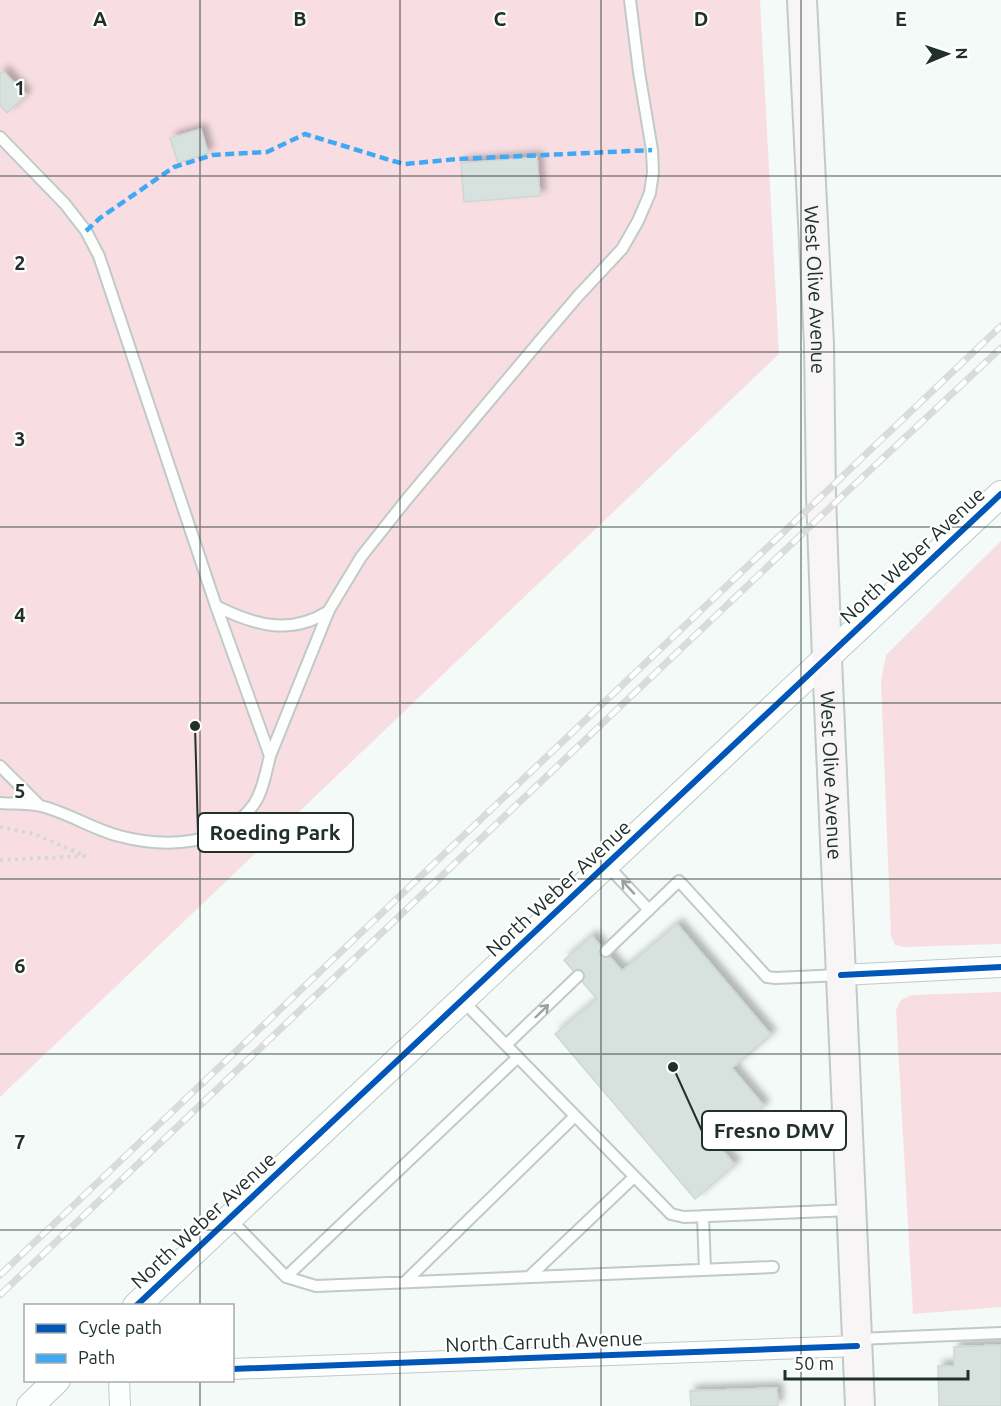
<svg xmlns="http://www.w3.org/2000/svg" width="1001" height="1406" viewBox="0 0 1001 1406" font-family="Ubuntu,sans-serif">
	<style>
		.green { fill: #f8dee3 }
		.building { fill: #d7e2df; stroke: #ced7d4; stroke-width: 1.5; filter: url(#shadow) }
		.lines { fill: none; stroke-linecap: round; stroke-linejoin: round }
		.service-casing { stroke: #c0cac6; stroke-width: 14 }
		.minor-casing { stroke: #c0cac6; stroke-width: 22 }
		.tertiary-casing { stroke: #c0cac6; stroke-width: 28 }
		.secondary-casing { stroke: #c0cac6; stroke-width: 32 }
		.path { stroke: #d5d7d7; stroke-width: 4; stroke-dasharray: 3 4.5; stroke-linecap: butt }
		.service { stroke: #fdfefe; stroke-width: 10 }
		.minor { stroke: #fdfefe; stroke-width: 20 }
		.tertiary { stroke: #fdfefe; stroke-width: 26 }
		.secondary { stroke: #f7f5f5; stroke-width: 28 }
		.rail-casing { stroke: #dadcdb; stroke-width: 7 }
		.rail { stroke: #fff; stroke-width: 4.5; stroke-dasharray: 14; stroke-linecap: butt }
		.quiet { stroke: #3fa9f5; stroke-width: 4.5; stroke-dasharray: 9 4.5; stroke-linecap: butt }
		.cycleway-casing { stroke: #fff; stroke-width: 10 }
		.cycleway { stroke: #0057b8; stroke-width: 6 }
		.oneway { stroke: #9aa19f }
		.grid { fill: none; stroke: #21302b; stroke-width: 1.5; stroke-opacity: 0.55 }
		.labels { text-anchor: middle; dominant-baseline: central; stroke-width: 4.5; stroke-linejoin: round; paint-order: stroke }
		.street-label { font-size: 20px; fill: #21302b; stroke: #fff }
		.grid-label { font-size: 20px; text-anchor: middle; font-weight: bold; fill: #21302b; stroke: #fff; stroke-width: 4.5; stroke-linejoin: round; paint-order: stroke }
		.leader { fill: none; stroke: #21302b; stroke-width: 2 }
		.callout-dot { fill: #21302b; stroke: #fff; stroke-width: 2 }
		.callout { fill: #fff; stroke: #21302b; stroke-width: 2 }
		.callout-label { font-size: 21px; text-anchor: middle; font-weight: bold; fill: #21302b }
	</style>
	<defs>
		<filter id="shadow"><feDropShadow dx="5.5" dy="-5.5" stdDeviation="3" flood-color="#0004"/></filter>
	</defs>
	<rect width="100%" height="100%" fill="#f4faf8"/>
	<path class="green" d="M0 0H760L779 354 0 1097Z
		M1001 541V944L904 947 895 945 891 936 881 681 886 655Z
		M1001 992V1307L913 1314 896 1010 901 1000 912 995Z"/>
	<path class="building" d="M3 71 26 95 7 113 0 105V74Z
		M201 129 208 153 178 163 170 138Z
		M537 157 540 196 464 202 461 163Z
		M677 924 771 1035 732 1068 764 1106 718 1145 735 1165 695 1199 555 1034 597 999 564 960 592 936 622 971Z
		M1001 1345V1406H939L938 1366H954V1347Z
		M777 1388 778 1406H691L690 1391Z"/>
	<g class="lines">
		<g class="service-casing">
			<path id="service" d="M0 137 65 204 86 231 99 256 216 606 270 756
				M216 606C254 625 290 636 329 611
				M0 766 40 806
				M0 803C13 804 28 803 41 806 69 813 92 829 119 836 165 848 224 847 254 804 263 791 266 771 270 756L329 610 361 557 407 499 538 343 578 296 622 249 638 221 650 193 653 172 652 150 639 72 630 0
				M607 865 649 910
				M606 951 679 881 767 977 776 978 840 975
				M462 1000 671 1214 684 1217 851 1210
				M506 1045 578 976
				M703 1216 705 1270
				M230 1219 286 1277 316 1286 773 1267
				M286 1277 518 1057
				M529 1277 634 1177
				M405 1282 575 1116
				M857 1339 1001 1333"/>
		</g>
		<g class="minor-casing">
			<path id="minor" d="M841 975 1001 967
				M232 1369 857 1346
				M119 1380 120 1406"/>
		</g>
		<g class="tertiary-casing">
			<path id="tertiary" d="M136 1306 1001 494
				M30 1406 57 1380"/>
		</g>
		<g class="secondary-casing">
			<g id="secondary">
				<path id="s1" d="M802 0 819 344 821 496 827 659 860 1406"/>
			</g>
		</g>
		<path class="path" d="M0 827 34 834 86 856
			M0 860 85 856"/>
		<use href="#service" class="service"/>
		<use href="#minor" class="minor"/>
		<use href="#tertiary" class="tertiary"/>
		<use href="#secondary" class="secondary"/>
		<g class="rail-casing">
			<path id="rail" d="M0 1275 1001 326
				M0 1295 822 515 1001 348"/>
		</g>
		<use href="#rail" class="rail"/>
		<path class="quiet" d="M86 231 100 218 174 167 213 155 267 152 305 134 393 161 405 164 458 159 652 150"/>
		<g class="cycleway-casing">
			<path id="cycleway" d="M841 975 1001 967
				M136 1306 1001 494
				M232 1369 857 1346"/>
		</g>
		<use href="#cycleway" class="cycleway"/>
	</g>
	<defs><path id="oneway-shaft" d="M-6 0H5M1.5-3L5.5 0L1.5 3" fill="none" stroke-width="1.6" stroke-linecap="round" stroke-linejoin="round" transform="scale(1.5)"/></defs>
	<g class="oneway">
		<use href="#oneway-shaft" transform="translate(628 887) rotate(-133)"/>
		<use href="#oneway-shaft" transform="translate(542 1011) rotate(-44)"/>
	</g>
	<path class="grid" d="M200 0V1306M400 0V1406M601 0V1406M801 0V1406M0 176H1001M0 352H1001M0 527H1001M0 703H1001M0 879H1001M0 1054H1001M0 1230H1001M200 1380V1406"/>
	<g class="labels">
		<g class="street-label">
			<text stroke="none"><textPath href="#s1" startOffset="290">West Olive Avenue</textPath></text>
			<text transform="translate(912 555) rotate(-43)">North Weber Avenue</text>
			<text stroke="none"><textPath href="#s1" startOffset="776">West Olive Avenue</textPath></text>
			<text transform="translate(558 888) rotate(-43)">North Weber Avenue</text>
			<text transform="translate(203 1220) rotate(-43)">North Weber Avenue</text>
			<text transform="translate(544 1341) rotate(-2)">North Carruth Avenue</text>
		</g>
	</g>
	<g class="grid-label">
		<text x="100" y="26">A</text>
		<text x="300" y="26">B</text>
		<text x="500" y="26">C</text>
		<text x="701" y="26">D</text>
		<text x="901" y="26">E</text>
		<text x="20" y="95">1</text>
		<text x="20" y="270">2</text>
		<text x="20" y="446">3</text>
		<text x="20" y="622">4</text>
		<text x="20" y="798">5</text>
		<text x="20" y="973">6</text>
		<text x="20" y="1149">7</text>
	</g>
	<path class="leader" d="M195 726L198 833M673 1067L702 1131"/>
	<g class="callout-dot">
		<circle cx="195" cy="726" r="6"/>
		<circle cx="673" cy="1067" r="6"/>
	</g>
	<g class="callout">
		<rect x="198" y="813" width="155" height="39" rx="6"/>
		<rect x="702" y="1111" width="144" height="39" rx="6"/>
	</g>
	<g class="callout-label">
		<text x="275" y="840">Roeding Park</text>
		<text x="774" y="1138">Fresno DMV</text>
	</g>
	<rect x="24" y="1304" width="210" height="78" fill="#ffffff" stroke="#a6acaa" stroke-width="1.5"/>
	<rect x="36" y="1324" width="30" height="9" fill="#0057b8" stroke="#a6acaa" stroke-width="1.5"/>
	<text x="78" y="1334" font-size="18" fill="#21302b">Cycle path</text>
	<rect x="36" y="1354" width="30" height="9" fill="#3fa9f5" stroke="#a6acaa" stroke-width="1.5"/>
	<text x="78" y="1364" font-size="18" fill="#21302b">Path</text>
	<g transform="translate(947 54) rotate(88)" stroke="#ffffff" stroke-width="4.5" paint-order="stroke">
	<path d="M0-4.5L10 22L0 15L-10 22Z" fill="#21302b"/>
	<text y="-9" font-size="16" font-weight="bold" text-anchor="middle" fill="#21302b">N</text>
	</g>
	<path d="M785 1370v9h183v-9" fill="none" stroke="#21302b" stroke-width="3"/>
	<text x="794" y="1370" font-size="18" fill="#21302b" stroke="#ffffff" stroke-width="4.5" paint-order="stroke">50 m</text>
</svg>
